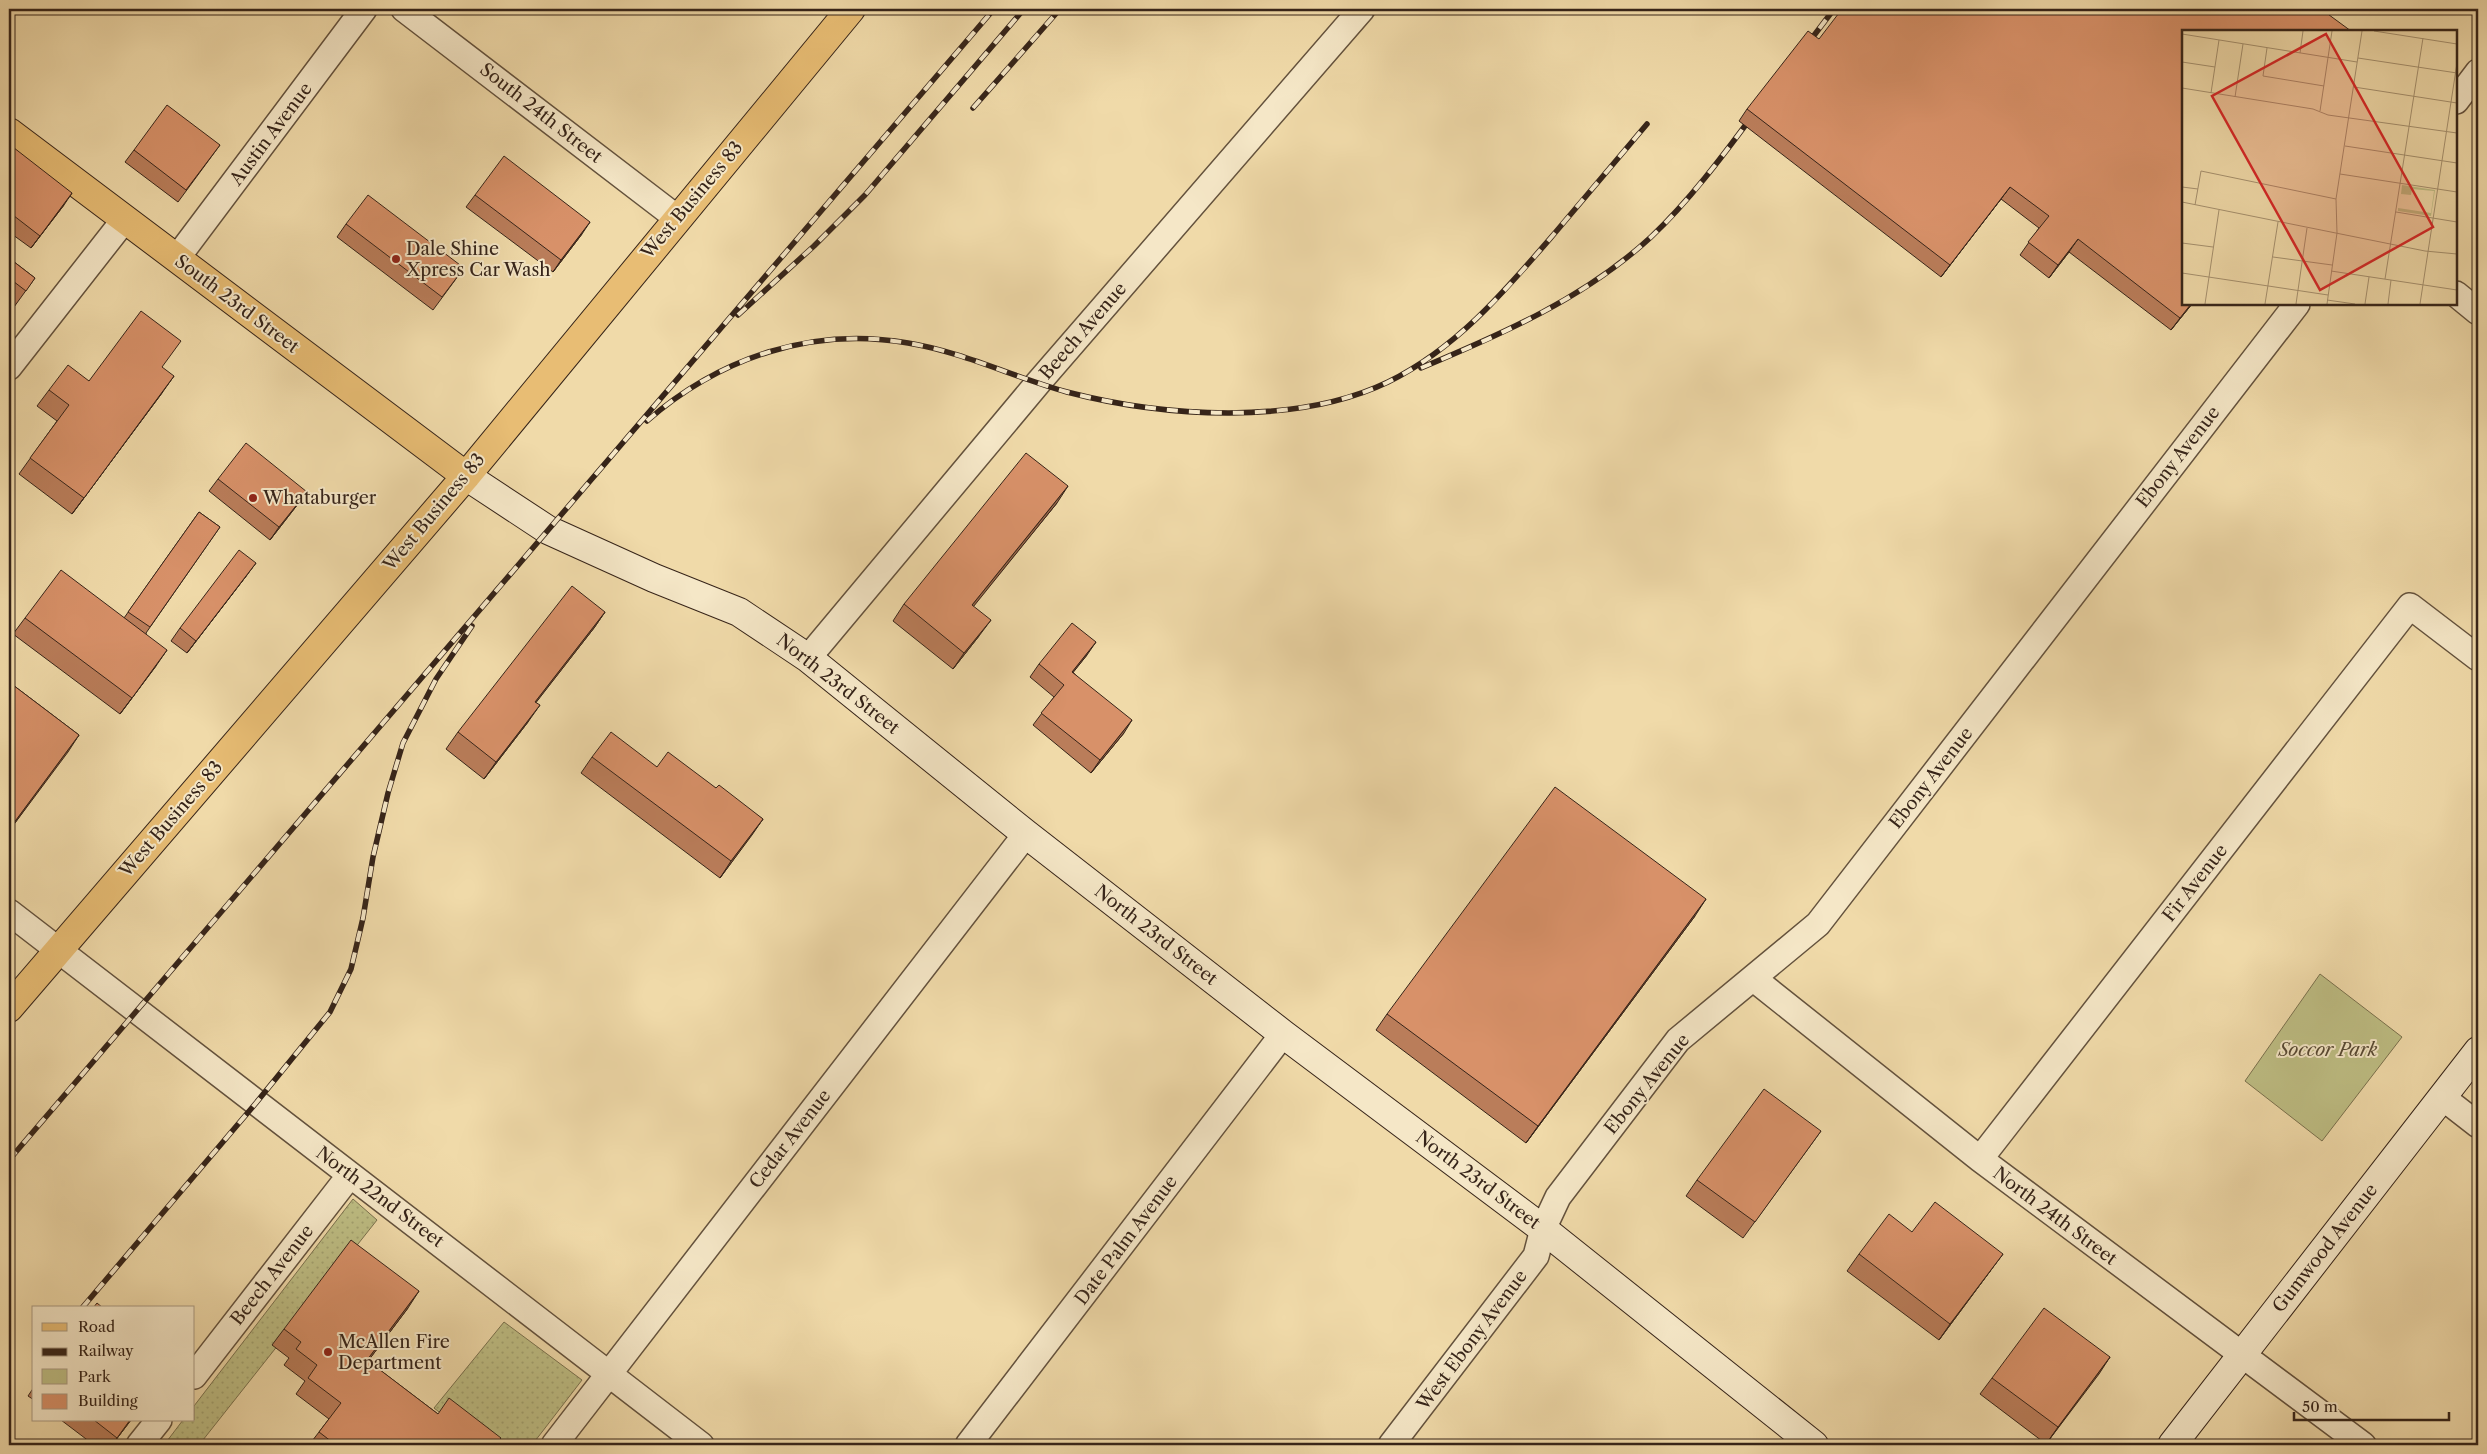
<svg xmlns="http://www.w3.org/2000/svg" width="2487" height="1454" viewBox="0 0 2487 1454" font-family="'Libre Caslon Text',serif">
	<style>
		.green { fill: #bebe84; stroke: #7a714e }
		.garden { fill: url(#garden-dots); stroke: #7a714e }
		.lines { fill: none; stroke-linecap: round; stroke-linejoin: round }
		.street-casing { stroke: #64523d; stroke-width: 28 }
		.secondary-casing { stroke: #362419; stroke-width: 30 }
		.primary-casing { stroke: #362419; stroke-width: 30 }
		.street { stroke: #f5e7c7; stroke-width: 25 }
		.secondary { stroke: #f5e7c7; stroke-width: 28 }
		.primary { stroke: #e8bd74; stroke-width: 28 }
		.rail-casing { stroke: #362419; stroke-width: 5.5 }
		.rail { stroke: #f5e7c7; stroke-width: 4; stroke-dasharray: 11; stroke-linecap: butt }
		.wall { fill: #ba7d5a; stroke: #362419 }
		.shaded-wall { fill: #97664a; stroke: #362419 }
		.building { fill: #d89169; stroke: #362419 }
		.poi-dot { fill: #8f2418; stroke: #f5e7c7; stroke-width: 2 }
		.labels { text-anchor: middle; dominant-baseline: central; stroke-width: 4; stroke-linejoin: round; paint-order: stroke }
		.street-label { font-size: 18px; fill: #362419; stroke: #f5e7c7 }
		.poi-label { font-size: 18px; fill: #362419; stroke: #f5e7c7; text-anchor: start }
		.park-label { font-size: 18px; font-style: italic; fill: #584a34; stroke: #f5e7c7 }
		.inset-road { fill: none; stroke: #a6916f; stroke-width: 1 }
		.view { fill: #d62828; fill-opacity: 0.15; stroke: #d62828; stroke-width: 2.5 }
		.inset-edge { fill: none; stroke: #362419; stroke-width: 2.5 }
	</style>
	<defs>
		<pattern id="garden-dots" width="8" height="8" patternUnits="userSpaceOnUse" patternTransform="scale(1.25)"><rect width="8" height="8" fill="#bebe84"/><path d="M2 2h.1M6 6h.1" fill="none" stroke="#a4a371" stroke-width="1.8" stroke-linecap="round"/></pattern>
	</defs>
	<rect width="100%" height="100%" fill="#f0daa9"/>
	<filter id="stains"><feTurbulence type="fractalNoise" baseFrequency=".004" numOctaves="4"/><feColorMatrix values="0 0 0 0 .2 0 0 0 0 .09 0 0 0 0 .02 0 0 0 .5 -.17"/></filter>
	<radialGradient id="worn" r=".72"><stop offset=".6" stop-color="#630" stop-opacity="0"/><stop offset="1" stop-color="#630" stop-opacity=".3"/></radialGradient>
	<path class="green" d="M2320 974 2402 1037 2322 1141 2245 1081Z"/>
	<path class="garden" d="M353 1199 377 1220 199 1445H164L183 1420H194V1406Z
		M504 1322 582 1380 532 1445H481L434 1408Z"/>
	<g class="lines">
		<g class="street-casing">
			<path id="street" d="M404 9 677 218
				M2456 101 2478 72
				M177 258 364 9
				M2456 294 2478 312
				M9 367 125 219
				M808 658 1038 383 1362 9
				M9 912 701 1445
				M1754 979 1980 1159 2363 1445
				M2442 1097 2478 1125
				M1980 1159 2410 606 2478 658
				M194 1376 350 1175
				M139 1445 159 1420
				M554 1445 1026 834
				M968 1445 1283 1034
				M1391 1445 1536 1256 1543 1229 1558 1197 1678 1040 1818 924 2297 304"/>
		</g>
		<g class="secondary-casing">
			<path id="secondary" d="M466 476 548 530 654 578 739 612 808 658 1026 834 1283 1034 1543 1229 1814 1445
				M2172 1445 2478 1051"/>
		</g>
		<g class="primary-casing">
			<path id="primary" d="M9 132 466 476
				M9 1008 466 476 851 9"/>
		</g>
		<use href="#street" class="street"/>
		<use href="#secondary" class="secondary"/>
		<use href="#primary" class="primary"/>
		<g class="rail-casing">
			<path id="rail" d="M1806 46 1834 9
				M973 108 1060 9
				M738 315 814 246 865 195 1024 9
				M1421 368C1502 334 1585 298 1651 237 1689 201 1722 157 1753 115
				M647 421C719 358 812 326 908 343 963 352 1013 377 1067 392 1163 417 1297 426 1388 382 1457 348 1505 291 1554 234 1585 197 1616 161 1647 124
				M9 1160 994 9
				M82 1308 256 1103 330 1012 351 969 363 918 373 857 388 793 403 743 436 679 472 626"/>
		</g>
		<use href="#rail" class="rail"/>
	</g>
	<path class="wall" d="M1819 39 2183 304H2192L2171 330 2069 252 2049 278 2020 255 2039 228 2001 199 1941 277 1739 121 1747 109Z
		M9 144 64 205 31 248 9 232Z
		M220 145 178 202 125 162 134 150Z
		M475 195 582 234 553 272 466 207Z
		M346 224 464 268 433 310 337 237Z
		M9 258 35 278 14 307 9 303Z
		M162 367V393L72 514 19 474 57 421 37 406 49 390 89 381Z
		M218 479 307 492 298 504 270 540 209 491Z
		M1057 503 973 606 979 636 953 669 893 621 904 604Z
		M199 512 220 527 146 633 156 666 120 714 13 634 25 618H124Z
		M247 575 187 653 171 641 180 628Z
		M605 612 594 628 536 702 528 722 484 779 446 749 458 732Z
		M1087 655 1073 672 1124 733 1091 773 1033 725 1054 697 1030 677 1039 664Z
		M9 682 79 735 9 831Z
		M592 757 657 767 716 788 763 819 720 878 581 773Z
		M1695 916 1526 1143 1376 1030 1387 1014Z
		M1821 1131 1743 1238 1686 1196 1697 1180Z
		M1859 1254 1991 1270 1939 1340 1847 1271Z
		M408 1308 368 1361 438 1414 495 1445H309L329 1419 296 1394 305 1381 284 1365 289 1358 272 1345 284 1329Z
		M2110 1357 2046 1444 1980 1394 1992 1378Z
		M34 1387V1400L28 1396Z
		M61 1420H131L112 1445H94Z"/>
	<path class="shaded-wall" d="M2010 187 2001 199 1941 277 1950 265Z
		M72 193 64 205 31 248 40 236Z
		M590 222 582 234 553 272 561 260Z
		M2078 239 2069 252 2049 278 2058 265Z
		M2191 304H2192L2171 330 2180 318Z
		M174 376 162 393 72 514 84 498Z
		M1068 486 1057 503 961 622 972 605Z
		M307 492 298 504 270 540 279 527Z
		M256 563 247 575 187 653 196 641Z
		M605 612 594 628 524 718 535 702Z
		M991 620 979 636 953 669 964 653Z
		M1096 642 1087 655 1064 684 1072 672Z
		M167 650 156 666 120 714 132 698Z
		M540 705 528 722 484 779 496 762Z
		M1132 720 1124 733 1091 773 1100 760Z
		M79 735 68 752 9 831 13 824Z
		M763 819 752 835 720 878 731 861Z
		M1706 899 1695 916 1526 1143 1538 1126Z
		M2003 1254 1991 1270 1939 1340 1950 1324Z
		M419 1291 408 1308 356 1377 367 1360Z
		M2110 1357 2099 1374 2046 1444 2058 1427Z
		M130 1420H131L112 1445Z"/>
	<path class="building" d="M1842 9H2321L2351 31H2183V304H2191L2180 318 2078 239 2058 265 2028 242 2049 216 2010 187 1950 265 1747 109 1808 31 1819 39Z
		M167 105 220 145 186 190 134 150Z
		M9 144 72 193 40 236 9 212Z
		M504 156 590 222 561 260 475 195Z
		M368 195 464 268 442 297 346 224Z
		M9 258 35 278 26 291 9 278Z
		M141 311 181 341 162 367 174 376 84 498 30 458 69 405 49 390 68 365 89 381Z
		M246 443 307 492 279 527 218 479Z
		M1026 453 1068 486 972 605 991 620 964 653 904 604Z
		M199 512 220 527 150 627 128 612Z
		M239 550 256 563 196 641 180 628Z
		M61 570 167 650 132 698 25 618Z
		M572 586 605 612 535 702 540 705 496 762 458 732Z
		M1072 623 1096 642 1072 672 1132 720 1100 760 1041 713 1064 685 1039 664Z
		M9 682 79 735 13 824 9 821Z
		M611 732 657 767 668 752 716 788 719 785 763 819 731 861 592 757Z
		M1555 787 1706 899 1538 1126 1387 1014Z
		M1764 1089 1821 1131 1755 1222 1697 1180Z
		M1935 1202 2003 1254 1950 1324 1859 1254 1889 1214 1912 1232Z
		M351 1240 419 1291 367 1360 438 1414 449 1398 501 1438 495 1445H336L319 1432 341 1403 308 1378 317 1365 296 1349 301 1342 284 1329Z
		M97 1303 103 1308H93Z
		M2044 1308 2110 1357 2058 1427 1992 1378Z
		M94 1420H130L117 1438Z"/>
	<g class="poi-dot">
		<circle cx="396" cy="259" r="5"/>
		<circle cx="253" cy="498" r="5"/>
		<circle cx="328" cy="1352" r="5"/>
	</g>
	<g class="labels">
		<g class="street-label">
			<text transform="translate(541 113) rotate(38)">South 24th Street</text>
			<text transform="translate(271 134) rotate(-53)">Austin Avenue</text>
			<text transform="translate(692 200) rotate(-50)">West Business 83</text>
			<text transform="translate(237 304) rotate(37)">South 23rd Street</text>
			<text transform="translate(1083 331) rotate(-49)">Beech Avenue</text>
			<text transform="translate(2178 457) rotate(-52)">Ebony Avenue</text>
			<text transform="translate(434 512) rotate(-50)">West Business 83</text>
			<text transform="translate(838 684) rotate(38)">North 23rd Street</text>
			<text transform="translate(1931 778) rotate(-52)">Ebony Avenue</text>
			<text transform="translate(171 819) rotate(-49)">West Business 83</text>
			<text transform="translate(2195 883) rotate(-52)">Fir Avenue</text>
			<text transform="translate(1156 935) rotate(38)">North 23rd Street</text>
			<text transform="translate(1647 1084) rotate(-51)">Ebony Avenue</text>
			<text transform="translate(790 1139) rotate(-52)">Cedar Avenue</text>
			<text transform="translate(1478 1180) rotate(37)">North 23rd Street</text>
			<text transform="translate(380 1197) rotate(37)">North 22nd Street</text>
			<text transform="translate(2055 1216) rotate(37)">North 24th Street</text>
			<text transform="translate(1126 1240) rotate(-53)">Date Palm Avenue</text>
			<text transform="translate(2325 1248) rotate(-52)">Gumwood Avenue</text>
			<text transform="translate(272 1275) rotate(-52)">Beech Avenue</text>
			<text transform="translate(1472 1340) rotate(-53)">West Ebony Avenue</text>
		</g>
		<g class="poi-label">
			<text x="406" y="249">Dale Shine<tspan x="406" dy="21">Xpress Car Wash</tspan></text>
			<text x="263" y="498">Whataburger</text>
			<text x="338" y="1342">McAllen Fire<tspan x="338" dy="21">Department</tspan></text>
		</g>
		<g class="park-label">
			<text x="2328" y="1050">Soccor Park</text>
		</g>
	</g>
	<g transform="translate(2182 30)">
		<rect width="275" height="275" fill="#f0daa9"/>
		<path d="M220 155 253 160 249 186 216 181V178L249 183 252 161 230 159 229 165 219 164Z" fill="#bebe84"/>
		<path class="inset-road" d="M192 1 275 14M0 4 175 32M85 18 81 46 142 56M118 23 121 1M176 28 275 43M0 32 33 37M172 57 275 73M0 58 131 79 146 85 275 103M29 63 37 10M53 67 61 14M138 81 150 1M163 116 275 133M158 144 275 162M0 157 16 159M0 172 243 221 275 224M13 175 19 141 154 169M214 182 275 192M0 213 31 217M91 227 150 235M149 241 275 260M0 243 146 265M203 249 241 8M145 270 173 274M23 274 37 180M83 274 96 192M114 274 125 198M145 274 155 203 154 169 180 1M183 274 187 247M206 274 209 250M238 274 275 33"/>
		<path class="view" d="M144 4 251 197 138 260 30 66Z"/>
		<rect width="275" height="275" class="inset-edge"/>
	</g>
	<rect width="2487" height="1454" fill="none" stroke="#f0daa9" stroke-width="30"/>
	<rect x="10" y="10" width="2467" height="1434" fill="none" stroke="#362419" stroke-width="2.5"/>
	<rect x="15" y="15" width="2457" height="1424" fill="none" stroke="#362419"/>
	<rect x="32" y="1306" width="162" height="115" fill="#f5e7c7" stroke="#a99981"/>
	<rect x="42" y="1323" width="25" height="8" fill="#e8bd74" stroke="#a99981"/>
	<text x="78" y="1332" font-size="15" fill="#362419">Road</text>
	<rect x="42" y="1348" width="25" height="8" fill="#362419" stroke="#a99981"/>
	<text x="78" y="1356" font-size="15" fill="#362419">Railway</text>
	<rect x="42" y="1369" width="25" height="15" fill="#bebe84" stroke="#a99981"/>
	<text x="78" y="1382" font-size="15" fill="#362419">Park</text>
	<rect x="42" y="1394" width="25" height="15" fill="#d89169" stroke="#a99981"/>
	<text x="78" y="1406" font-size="15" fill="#362419">Building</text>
	<path d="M2294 1412v8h155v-8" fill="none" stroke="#362419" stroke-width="2.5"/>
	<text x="2302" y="1412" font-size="15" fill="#362419" stroke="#f5e7c7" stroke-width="4" paint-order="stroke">50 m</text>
	<rect width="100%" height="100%" filter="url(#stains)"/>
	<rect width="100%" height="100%" fill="url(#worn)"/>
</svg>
